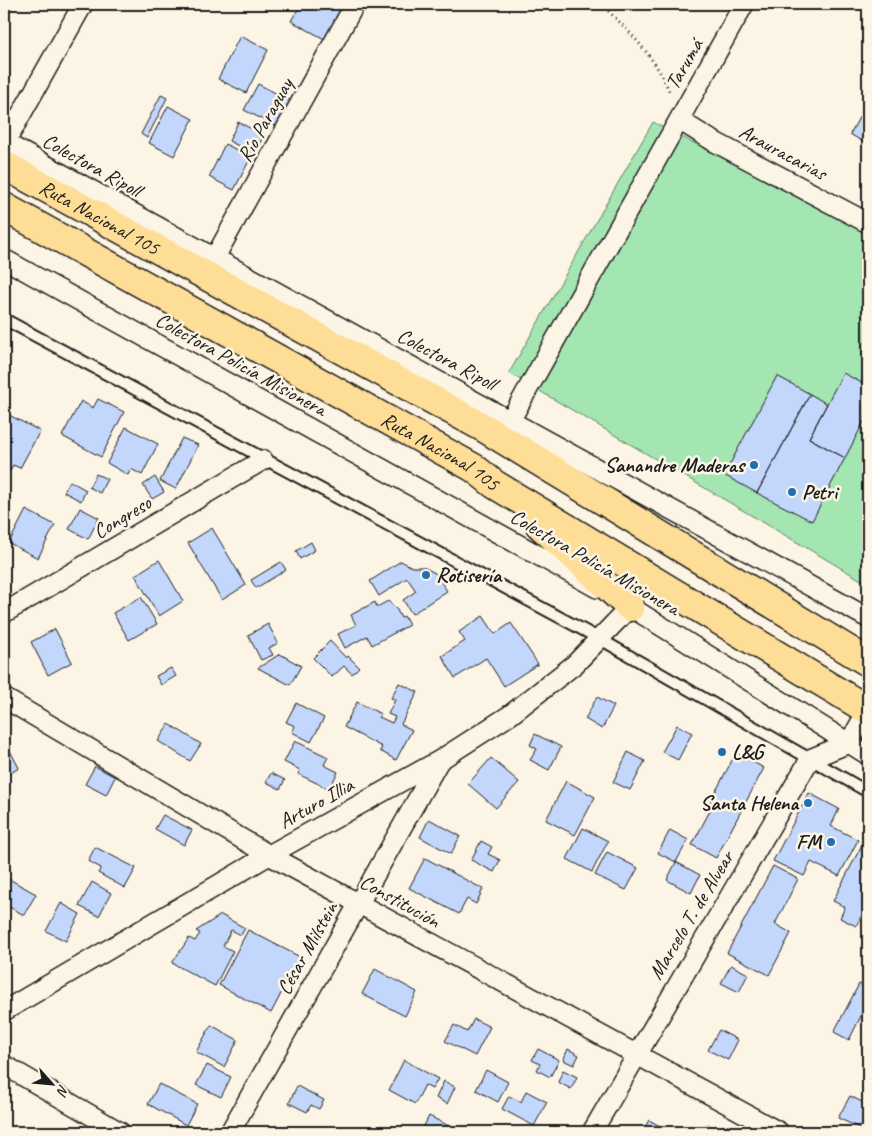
<svg xmlns="http://www.w3.org/2000/svg" width="872" height="1136" viewBox="0 0 872 1136" font-family="Caveat,sans-serif">
	<style>
		.green { fill: #a3e6b1; stroke: #608166 }
		.building { fill: #c3d7fc; stroke: #1c1c1c }
		.lines { fill: none; stroke-linecap: round; stroke-linejoin: round }
		.lane-casing { stroke: #1c1c1c; stroke-width: 14 }
		.street-casing { stroke: #1c1c1c; stroke-width: 22 }
		.highway-casing { stroke: #1c1c1c; stroke-width: 31 }
		.path { stroke: #1c1c1c; stroke-width: 3; stroke-dasharray: 1 4; stroke-linecap: butt }
		.lane { stroke: #fcf5e5; stroke-width: 10 }
		.street { stroke: #fcf5e5; stroke-width: 19 }
		.highway { stroke: #fedd96; stroke-width: 28 }
		.poi-dot { fill: #1f6fb2; stroke: #fcf5e5; stroke-width: 2 }
		.labels { text-anchor: middle; dominant-baseline: central; stroke-width: 5; stroke-linejoin: round; paint-order: stroke }
		.street-label { font-size: 21px; fill: #1c1c1c; stroke: #fcf5e5 }
		.poi-label { font-size: 21px; font-weight: bold; fill: #1c1c1c; stroke: #fcf5e5; text-anchor: end }
	</style>
	<rect width="100%" height="100%" fill="#fcf5e5"/>
	<filter id="ink" filterUnits="userSpaceOnUse"><feTurbulence type="fractalNoise" baseFrequency=".02" numOctaves="2"/><feDisplacementMap in="SourceGraphic" scale="10" xChannelSelector="R" yChannelSelector="G"/><feConvolveMatrix kernelMatrix="1 2 1 2 8 2 1 2 1" color-interpolation-filters="sRGB"/></filter>
	<g filter="url(#ink)">
		<path class="green" d="M653 122 868 233V584L509 373Z"/>
		<path class="building" d="M301 4H333L349 13 332 43 291 21Z
			M240 36 268 50 246 93 218 79Z
			M258 84 293 102 280 128 244 110Z
			M161 95 167 98 147 138 141 134Z
			M866 105 868 106V145L850 134Z
			M168 106 193 119 174 156 149 143Z
			M238 122 264 135 254 154 229 141Z
			M225 144 251 157 234 190 209 177Z
			M843 373 868 386V414L845 458 809 438Z
			M777 376 810 394 757 493 724 475Z
			M810 394 827 404 809 438 845 458 812 521 757 493Z
			M98 399 124 412 101 457 62 436 81 401 93 408Z
			M5 413 40 431 20 468 13 465 10 471 4 468Z
			M126 427 158 444 142 475 131 469 128 475 107 463Z
			M182 438 198 445 176 489 160 481Z
			M96 474 107 479 100 493 89 487Z
			M155 477 164 492 152 499 143 485Z
			M70 481 86 490 81 501 64 492Z
			M80 508 99 518 88 539 69 529Z
			M26 510 55 525 38 558 9 543Z
			M212 528 246 585 222 600 188 543Z
			M311 542 315 550 300 559 296 551Z
			M159 560 183 601 159 616 135 575Z
			M401 561 412 567H423L435 573 447 591 412 614 403 600 416 591 407 578 379 596 370 581Z
			M281 562 286 570 256 588 251 580Z
			M141 597 157 624 129 640 113 613Z
			M388 601 396 608 401 618 404 616 409 625 372 645 367 636 345 648 338 634 356 625 351 615 375 602 377 607Z
			M483 616 495 634 511 623 538 664 504 686 486 658 455 678 442 656 465 641 459 632Z
			M268 624 278 643 269 648 273 655 261 660 248 635Z
			M55 629 72 662 48 675 31 642Z
			M330 641 346 658 348 656 359 667 352 674 344 666 332 677 313 658Z
			M280 654 301 666 290 685 258 668Z
			M171 668 176 676 161 685 156 676Z
			M399 683 418 692 401 724 412 730 396 760 380 751 382 747 344 727 357 702 381 714 379 717 392 723 395 717 388 714 395 700 391 698Z
			M597 697 614 706 602 729 585 719Z
			M296 703 324 718 311 742 292 732 295 726 286 722Z
			M169 724 201 744 190 761 158 741Z
			M677 725 692 733 678 760 662 752Z
			M535 734 561 747 549 770 530 760 537 749 530 745Z
			M4 739 19 768 4 777Z
			M295 741 328 757 324 765 338 772 329 789 298 774 300 770 284 762Z
			M628 752 645 761 630 790 613 782Z
			M736 753 764 768 716 858 692 845 714 803 710 802Z
			M491 758 519 782 496 808 468 784Z
			M95 766 115 777 106 795 85 784Z
			M271 773 285 780 280 789 266 782Z
			M566 781 595 797 575 835 546 820Z
			M809 793 839 809 831 826 858 840 839 876 811 862 804 876 773 861Z
			M163 815 192 830 184 845 155 829Z
			M429 819 460 836 451 854 420 837Z
			M583 828 608 841 592 872 567 859Z
			M670 830 688 840 676 862 658 853Z
			M868 833V904L856 926 840 918 845 907 833 901Z
			M481 841 492 847 488 854 500 860 494 872 471 860Z
			M95 847 136 868 125 888 98 873 101 868 88 861Z
			M607 852 638 868 626 890 595 875Z
			M425 858 483 889 476 904 467 899 459 914 409 888Z
			M676 862 700 875 691 893 667 880Z
			M773 866 798 879 775 924 791 933 769 975 727 953Z
			M9 879 36 894 24 915 4 904V889Z
			M92 882 111 893 99 916 79 906Z
			M61 903 80 914 66 941 46 931Z
			M221 915 245 928 241 935 231 930 223 946 233 951 215 986 172 963 189 938 195 941 200 933 196 931Z
			M248 930 300 957 271 1013 219 985Z
			M731 965 748 974 739 992 721 983Z
			M375 969 417 992 405 1016 362 994Z
			M859 984 868 988V1010L865 1008 849 1040 834 1032Z
			M474 1019 490 1027 475 1056 445 1041 454 1025 467 1032Z
			M211 1025 238 1040 224 1067 196 1052Z
			M719 1030 738 1040 728 1060 708 1050Z
			M538 1049 559 1060 550 1077 537 1070 540 1064 532 1060Z
			M568 1049 579 1055 574 1065 563 1060Z
			M404 1060 438 1079 432 1089 425 1085 415 1104 389 1090Z
			M207 1065 231 1077 221 1097 196 1085Z
			M486 1070 508 1082 498 1102 476 1090Z
			M563 1070 577 1077 571 1089 558 1082Z
			M444 1081 455 1087 447 1104 436 1098Z
			M159 1084 197 1104 186 1125 148 1104Z
			M297 1086 324 1100 319 1109 311 1105 307 1112 289 1103Z
			M526 1091 547 1102 534 1126 502 1109 509 1096 521 1102Z
			M850 1096 868 1105V1132L838 1118Z
			M429 1116 461 1132H421Z
			M649 1120 671 1132H642Z
			M708 1124 724 1132H704Z"/>
		<g class="lines">
			<g class="lane-casing">
				<path id="lane" d="M4 319 600 639 868 792"/>
			</g>
			<g class="street-casing">
				<path id="street" d="M679 120 713 141 868 223
					M4 142 868 618
					M5 143 83 4
					M4 259 597 588
					M214 259 355 4
					M511 419 744 4
					M621 601 868 755
					M4 613 263 460
					M4 698 269 855 779 1132
					M849 743 868 710
					M4 1011 269 855 440 760 510 715 575 664 630 607
					M4 1065 120 1132
					M230 1132 439 761
					M592 1132 810 759 849 743"/>
			</g>
			<g class="highway-casing">
				<g id="highway">
					<path id="s1" d="M4 165 486 429 868 662"/>
					<path id="s2" d="M4 207 474 468 494 484 868 710"/>
					<path d="M540 525 630 607"/>
				</g>
			</g>
			<path class="path" d="M601 4C629 31 655 56 670 93"/>
			<use href="#lane" class="lane"/>
			<use href="#street" class="street"/>
			<use href="#highway" class="highway"/>
		</g>
	</g>
	<g class="poi-dot">
		<circle cx="754" cy="465" r="5"/>
		<circle cx="792" cy="492" r="5"/>
		<circle cx="426" cy="575" r="5"/>
		<circle cx="722" cy="752" r="5"/>
		<circle cx="808" cy="803" r="5"/>
		<circle cx="831" cy="842" r="5"/>
	</g>
	<g class="labels">
		<g class="street-label">
			<text transform="translate(684 64) rotate(-60)">Tarumá</text>
			<text transform="translate(265 120) rotate(-61)">Río Paraguay</text>
			<text transform="translate(783 152) rotate(28)">Arauracarias</text>
			<text transform="translate(92 165) rotate(29)">Colectora Ripoll</text>
			<text stroke="none"><textPath href="#s1" startOffset="109">Ruta Nacional 105</textPath></text>
			<text transform="translate(447 359) rotate(28)">Colectora Ripoll</text>
			<text transform="translate(241 364) rotate(29)">Colectora Policía Misionera</text>
			<text stroke="none"><textPath href="#s2" startOffset="500">Ruta Nacional 105</textPath></text>
			<text transform="translate(122 517) rotate(-31)">Congreso</text>
			<text transform="translate(595 562) rotate(30)">Colectora Policía Misionera</text>
			<text transform="translate(316 803) rotate(-29)">Arturo Illia</text>
			<text transform="translate(400 901) rotate(29)">Constitución</text>
			<text transform="translate(691 915) rotate(-59)">Marcelo T. de Alvear</text>
			<text transform="translate(307 948) rotate(-61)">César Milstein</text>
		</g>
		<g class="poi-label">
			<text x="744" y="465">Sanandre Maderas</text>
			<text x="802" y="492" text-anchor="start">Petri</text>
			<text x="436" y="575" text-anchor="start">Rotisería</text>
			<text x="732" y="752" text-anchor="start">L&amp;G</text>
			<text x="798" y="803">Santa Helena</text>
			<text x="821" y="842">FM</text>
		</g>
	</g>
	<rect width="872" height="1136" fill="none" stroke="#fcf5e5" stroke-width="20"/>
	<rect x="10" y="10" width="852" height="1116" fill="none" stroke="#1c1c1c" stroke-width="2" filter="url(#ink)"/>
	<g transform="translate(52 1084) rotate(117)" stroke="#fcf5e5" stroke-width="4" paint-order="stroke">
	<path d="M0-4L9 19L0 12L-9 19Z" fill="#1c1c1c"/>
	<text y="-8" font-size="14" font-weight="bold" text-anchor="middle" fill="#1c1c1c">N</text>
	</g>
</svg>
